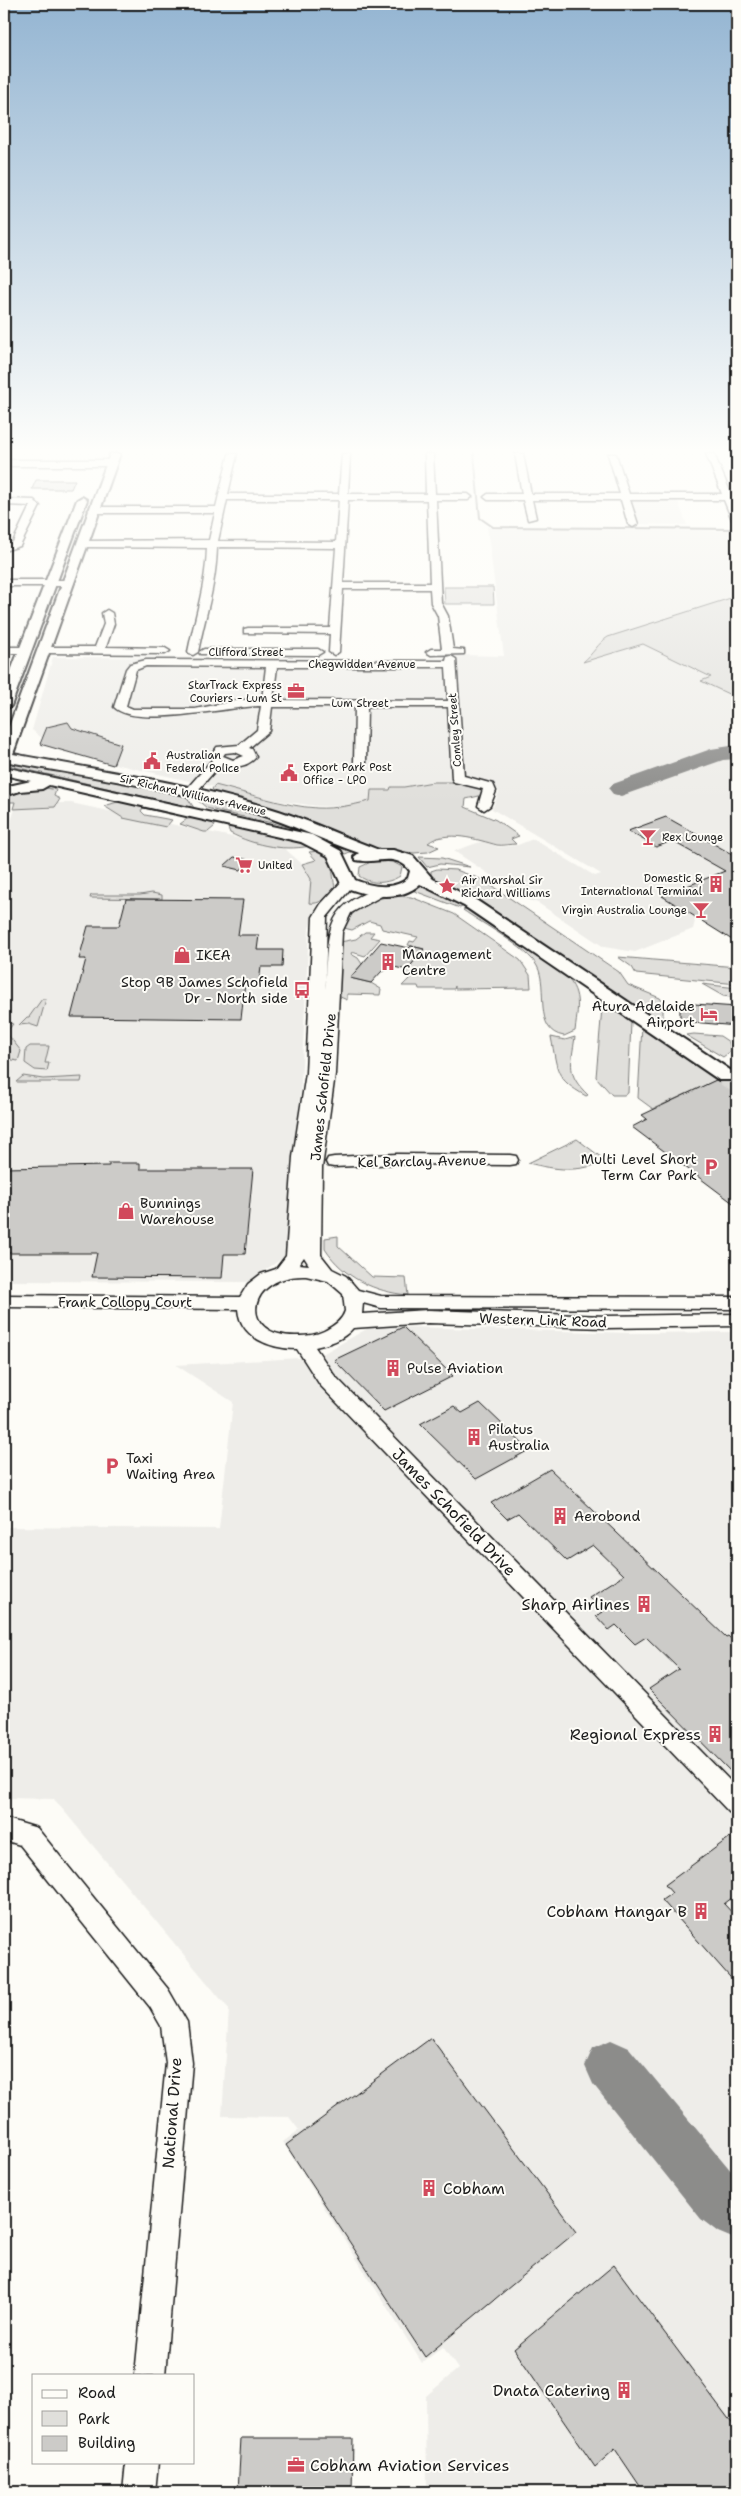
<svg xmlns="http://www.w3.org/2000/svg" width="741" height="2496" viewBox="0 0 741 2496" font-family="'Shantell Sans',sans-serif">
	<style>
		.built { fill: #eeede9 }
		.green { fill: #e0dfdb; stroke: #7e7e7c }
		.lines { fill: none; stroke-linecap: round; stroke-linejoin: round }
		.stream-far1 { stroke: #797876; stroke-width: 2 }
		.stream { stroke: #797876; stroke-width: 2.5 }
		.taxiway { fill: #8c8c8a; fill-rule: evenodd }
		.building { fill: #cccbc8; stroke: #1c1c1c }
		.major-tunnel { stroke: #dbdad6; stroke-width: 20; stroke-dasharray: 20 10; stroke-linecap: butt }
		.minor-casing { stroke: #1c1c1c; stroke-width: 3 }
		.major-casing { stroke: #1c1c1c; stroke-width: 4 }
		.minor { fill: #fdfcf7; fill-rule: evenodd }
		.major { fill: #fdfcf7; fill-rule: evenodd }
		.labels { text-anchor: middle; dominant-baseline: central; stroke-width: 4; stroke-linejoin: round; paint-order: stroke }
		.far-street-label { font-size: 11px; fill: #1c1c1c; stroke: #fdfcf7 }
		.far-poi-label { font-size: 11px; fill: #1c1c1c; stroke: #fdfcf7; text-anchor: start }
		.poi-label { font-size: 14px; fill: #1c1c1c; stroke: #fdfcf7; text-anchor: start }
		.street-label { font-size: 14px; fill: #1c1c1c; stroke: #fdfcf7 }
		.near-street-label { font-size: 16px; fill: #1c1c1c; stroke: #fdfcf7 }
		.near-poi-label { font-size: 16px; fill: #1c1c1c; stroke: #fdfcf7; text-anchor: end }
	</style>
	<rect width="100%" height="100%" fill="#fdfcf7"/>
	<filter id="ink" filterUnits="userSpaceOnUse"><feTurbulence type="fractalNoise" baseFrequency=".02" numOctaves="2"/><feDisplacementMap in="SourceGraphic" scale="10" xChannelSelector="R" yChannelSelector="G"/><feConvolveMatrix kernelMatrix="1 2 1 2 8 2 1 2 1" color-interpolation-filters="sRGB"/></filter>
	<g filter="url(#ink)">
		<path class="built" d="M636 499H677L687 525 638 524 631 500Z
			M487 527 737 531V943L696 917 693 929 635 952 604 947 538 903 528 900 454 851 486 840 498 847 518 845 533 839 595 876 601 874 492 809 499 792 494 784 480 779 462 777 463 787 345 807 316 806 272 800 58 751 32 730 53 657 457 659V655L504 656Z
			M17 803H71L284 848 316 876 318 900 309 929 301 1083 286 1256 247 1282 4 1281V843Z
			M372 1326 631 1333 737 1332V2492H427L426 2396 458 2369 443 2347 422 2363 283 2142 299 2130 289 2117 222 2116 229 2009 54 1799 4 1798V1527L219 1529 233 1402 176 1365 317 1357Z"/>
		<path class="green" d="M444 587H493L494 604H445Z
			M737 596V698L701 681 711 677 643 644 583 662C593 654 598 643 608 637Z
			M13 764 37 765 185 794 194 808 11 766Z
			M433 782H464L479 787 482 792 479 796 466 799 465 807 496 820 519 836 511 839 516 844C510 844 502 846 497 845 479 840 445 829 428 843L439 847 428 852 414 853 370 848 217 794 212 789 215 785C248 793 283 806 317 808 335 809 352 805 370 801L371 790H390L391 787H404Z
			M42 787 56 790 54 796 60 799 55 807 13 809 15 802H4L5 794 20 789Z
			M200 797 286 822 355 850 340 856C312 823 248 821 207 808L196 799Z
			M121 801 168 811 174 815 143 808 141 811 145 815 172 820 166 827 123 818 104 806Z
			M199 818 212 820 215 826 208 832H204L180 824 187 819Z
			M226 823 315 845C287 852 255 846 230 833Z
			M319 851C334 858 332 873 335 888 328 897 320 905 309 903L311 879 302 864 316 860 309 852Z
			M419 857 442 858 470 867 440 864 427 867Z
			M382 860 391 861 402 867 400 876C387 884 372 885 359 876L360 867 373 861Z
			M437 869 456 870 483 880 619 972 628 985 660 998 663 1002V1021L666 1024V1030C589 977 514 921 431 879V871Z
			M421 884 466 905 460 908 412 890Z
			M152 893 162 895V899L90 898 91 895H140Z
			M392 896 411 897 454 914 520 960 530 975 531 988 455 989V986L454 989H419L418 986H402L412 976 404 974 424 949 408 945 410 941 414 942 418 937 382 929 380 924 369 921 352 930 344 928C352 908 371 899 392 896Z
			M470 907 559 968C581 990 579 1001 575 1031L564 1036C532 1031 549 987 537 966 528 948 481 923 463 910Z
			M365 932H374L370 937 380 939 365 956 352 952 351 954 358 958 362 964 350 978 371 983 381 989 380 995 347 994V1000L338 996 340 942 356 939Z
			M618 957 737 967V984L636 974 632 967Z
			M702 984 737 988V998L723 996Z
			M599 993 628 1015 631 1022 628 1093 624 1095H612L596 1077 602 1008Z
			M42 999H46L38 1027 29 1024 19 1025 27 1017H29Z
			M10 1023 13 1024 9 1029V1036L21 1051 18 1061 7 1059 4 1054V1026Z
			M642 1026 719 1079 653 1109 638 1098Z
			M694 1034 720 1036 729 1042 731 1051 723 1057 686 1035Z
			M551 1037 565 1040 575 1037C571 1065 566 1074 588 1095L586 1096C554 1078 558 1071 551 1037Z
			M30 1046H49L45 1063H49L47 1071 35 1070 25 1063 26 1049Z
			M23 1076 43 1079 82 1077 81 1082H16Z
			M577 1139 606 1161C578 1173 557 1170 528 1163Z
			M338 1236V1246L372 1277 406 1278 408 1295C375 1292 344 1278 325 1249V1238Z"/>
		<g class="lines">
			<path class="stream-far1" d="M474 454 480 518 493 527 737 529"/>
			<path class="stream" d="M4 817 8 804"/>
			<path class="taxiway" d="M737 745V759L723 760 621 796 613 794 609 789 613 784 711 749Z
				M611 2040 629 2048 737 2178V2240L718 2232 701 2219 593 2084 585 2066 593 2048Z"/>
		</g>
		<path class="building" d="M36 480H75L71 489H32Z
			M68 722 72 728 121 744 113 765 40 744 47 727Z
			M666 817 737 857V943L662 896 725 871 672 841 656 847 628 831Z
			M234 857 250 860 241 870 224 866Z
			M126 899 243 900 238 935H259L257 950H283L282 967H261L259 983H245L241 1019 71 1017 86 959H79L88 926H119Z
			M381 942 409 948 411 946 424 949 407 970 390 966 385 971H382L371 983 350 978Z
			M680 1003 737 1007V1026L680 1021Z
			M737 1070V1206L632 1127 647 1119 642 1115 716 1080 733 1082 737 1077 735 1071Z
			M109 1163H140V1169H253L245 1254H224L222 1278 92 1277 97 1253H4V1168L109 1166Z
			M403 1327 453 1376 384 1411 334 1360Z
			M480 1403 529 1450 476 1479 420 1424 454 1406 462 1413Z
			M550 1469 726 1637 728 1636 737 1645V1778L649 1689 679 1669 646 1637 635 1644 616 1625 609 1630 596 1616 603 1612 589 1597 624 1575 593 1545 567 1561 518 1513 507 1519 491 1503Z
			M737 1832V1894L724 1904 737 1918V1985L662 1900 672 1893 665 1885Z
			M431 2038 576 2232 425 2357 286 2145Z
			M614 2265 737 2430V2492H644L615 2449 595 2467 514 2349Z
			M241 2438H353L352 2492H238Z"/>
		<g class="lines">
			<path class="major-tunnel" d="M726 1076 737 1083"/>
			<g class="minor-casing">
				<path id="minor" d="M229 454H237L228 494H339L342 454H350L348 494H426L425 454H433L435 494H468L472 497 468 500H436L441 603 448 616 453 649 464 650V654L431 655 426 652 431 649H442L438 616 431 603 430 589H343L339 652 334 655 329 652 330 634 244 633V629L248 628H330L336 548 220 547 217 548C216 585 205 616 198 652L193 655 189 654 188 652C195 616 206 585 207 548L83 547 78 544 83 541 209 540 215 513H93L88 510 93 507H216ZM227 500H339L336 542 218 541ZM348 500H427L430 583H343Z
					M515 454H523L531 494H620L608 454H616L629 494H722L706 454H714L731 494H737V500H733L737 509V523L732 520 724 500H630L638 524 633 527 628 524 621 500H532L536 518 528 520 523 500H488L484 497 488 494H522Z
					M4 460H112L116 463 112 466H4Z
					M4 499 34 500 40 506 20 546 4 551V545L13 542 30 506 4 505Z
					M4 580H69L74 583 69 586H4Z
					M107 610 112 613 114 624 106 647 165 648 170 651 165 654 43 653 38 650 43 647H95L104 624 102 613Z
					M4 647H25L30 650 25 653H4Z
					M204 649H318L323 652 318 655 200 654 199 652Z
					M451 656 456 659 464 776 493 784 496 791 490 806 484 810 478 806 483 789 454 782 452 779 448 707H367L366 763 360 767 354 763 355 707H272L269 731 249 748 252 749 256 757C247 768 233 768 220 765L193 796 189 797 183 793 212 760 210 757 217 747 239 745 257 730 261 706C230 706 135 729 114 707L126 669 130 664 146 660 446 661 447 657ZM146 666 266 667 262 700H240L195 709H133L126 706 136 670ZM277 667H446L448 701 273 700ZM235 752 244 756 233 760 223 756 225 753Z
					M348 879 355 883 327 917 325 989C328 938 322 903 382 888L389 892 351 913 342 932 335 1074 322 1168 321 1255 332 1269 346 1276 358 1290 381 1296 737 1297V1309L381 1308 363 1303 362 1314 428 1310 606 1316 737 1314V1326L606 1328 428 1323 353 1328C343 1340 329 1344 315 1347L334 1375 737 1788V1815L729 1812 320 1385 297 1349C271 1349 240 1338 238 1309L4 1307V1295L240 1297 248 1284 261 1274 276 1269 286 1256 293 1157 306 1073 313 917 321 904 343 880ZM304 1257 309 1265 299 1264ZM306 1276 328 1281 343 1294 345 1311C342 1321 332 1327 324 1331 316 1335 306 1336 297 1336 236 1337 247 1274 306 1276Z
					M397 1154 510 1155 516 1156 518 1160 516 1164 510 1165 397 1164 334 1167 328 1166 326 1162 328 1158 334 1157Z
					M4 1818 37 1828 168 1989 187 2022 192 2063 165 2375H135L166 2063 161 2026 150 2007 20 1845 4 1840Z
					M126 2462H158L155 2492H123Z"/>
			</g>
			<g class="major-casing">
				<path id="major" d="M110 454H120L13 754C97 770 183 782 266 807 305 818 341 836 379 850H393L413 856 433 879 476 900 733 1072 735 1076 733 1080H719L464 906 420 884C400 903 365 896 342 886L328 856 301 842 49 785 42 789 20 791 4 796V787L31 781 4 775V767L312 835 341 851 355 880C370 886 394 891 408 878L410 871C396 851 375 865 356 860L354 857 359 853C324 841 291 824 255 813 175 789 91 777 9 762L4 763V740Z
					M82 497 87 500 11 706 4 710V689L77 500Z"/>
			</g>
			<use href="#minor" class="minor"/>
			<use href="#major" class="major"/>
		</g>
	</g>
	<linearGradient id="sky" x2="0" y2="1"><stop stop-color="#94b5d2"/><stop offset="0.56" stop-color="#fefefb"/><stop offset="1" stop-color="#fefefb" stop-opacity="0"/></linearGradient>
	<rect width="741" height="804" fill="url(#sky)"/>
	<defs>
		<g id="office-bare" transform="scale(1.35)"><path d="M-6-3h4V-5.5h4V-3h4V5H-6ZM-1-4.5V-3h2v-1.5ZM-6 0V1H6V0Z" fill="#d1495b" stroke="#fdfcf7" stroke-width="2.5" paint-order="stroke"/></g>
		<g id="civic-bare" transform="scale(1.35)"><path d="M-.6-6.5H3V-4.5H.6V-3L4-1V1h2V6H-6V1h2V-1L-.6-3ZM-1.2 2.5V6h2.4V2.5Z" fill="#d1495b" stroke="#fdfcf7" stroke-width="2.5" paint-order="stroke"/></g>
		<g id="bar-bare" transform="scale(1.35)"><path d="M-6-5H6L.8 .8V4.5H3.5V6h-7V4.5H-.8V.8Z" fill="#d1495b" stroke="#fdfcf7" stroke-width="2.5" paint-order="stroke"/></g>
		<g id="supermarket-bare" transform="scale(1.35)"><path d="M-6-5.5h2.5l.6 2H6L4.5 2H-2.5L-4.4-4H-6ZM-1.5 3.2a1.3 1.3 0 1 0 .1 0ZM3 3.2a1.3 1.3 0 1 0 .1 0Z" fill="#d1495b" stroke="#fdfcf7" stroke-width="2.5" paint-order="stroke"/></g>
		<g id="building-bare" transform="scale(1.35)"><path d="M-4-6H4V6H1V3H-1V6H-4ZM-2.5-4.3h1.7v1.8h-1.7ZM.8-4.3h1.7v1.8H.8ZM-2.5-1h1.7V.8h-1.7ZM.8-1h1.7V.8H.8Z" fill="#d1495b" stroke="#fdfcf7" stroke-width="2.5" paint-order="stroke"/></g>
		<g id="sight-bare" transform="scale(1.35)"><path d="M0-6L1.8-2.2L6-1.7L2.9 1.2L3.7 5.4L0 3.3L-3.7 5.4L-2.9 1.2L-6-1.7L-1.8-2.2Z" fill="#d1495b" stroke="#fdfcf7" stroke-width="2.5" paint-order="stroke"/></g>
		<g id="shop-bare" transform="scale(1.35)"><path d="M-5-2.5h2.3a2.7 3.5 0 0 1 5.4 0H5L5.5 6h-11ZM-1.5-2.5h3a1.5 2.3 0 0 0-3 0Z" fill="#d1495b" stroke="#fdfcf7" stroke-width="2.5" paint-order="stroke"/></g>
		<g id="bus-bare" transform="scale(1.35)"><path d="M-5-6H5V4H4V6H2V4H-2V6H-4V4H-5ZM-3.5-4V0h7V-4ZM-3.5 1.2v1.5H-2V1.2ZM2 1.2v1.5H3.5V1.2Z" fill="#d1495b" stroke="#fdfcf7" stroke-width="2.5" paint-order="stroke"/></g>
		<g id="hotel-bare" transform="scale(1.35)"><path d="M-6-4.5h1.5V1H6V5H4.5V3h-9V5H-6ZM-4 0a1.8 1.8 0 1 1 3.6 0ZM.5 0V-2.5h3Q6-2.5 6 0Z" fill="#d1495b" stroke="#fdfcf7" stroke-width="2.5" paint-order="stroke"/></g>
		<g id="parking-bare" transform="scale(1.35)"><path d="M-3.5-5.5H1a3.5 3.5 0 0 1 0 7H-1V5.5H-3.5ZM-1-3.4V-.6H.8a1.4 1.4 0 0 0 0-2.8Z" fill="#d1495b" stroke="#fdfcf7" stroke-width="2.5" paint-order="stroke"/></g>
	</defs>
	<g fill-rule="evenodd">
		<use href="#office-bare" x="296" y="691"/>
		<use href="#civic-bare" x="152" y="761"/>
		<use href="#civic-bare" x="289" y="773"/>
		<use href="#bar-bare" x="648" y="837"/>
		<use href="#supermarket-bare" x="244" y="865"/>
		<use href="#building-bare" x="716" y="884"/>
		<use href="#sight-bare" x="447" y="886"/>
		<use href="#bar-bare" x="701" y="910"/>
		<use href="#shop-bare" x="182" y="955"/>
		<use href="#building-bare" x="388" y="962"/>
		<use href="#bus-bare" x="302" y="990"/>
		<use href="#hotel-bare" x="709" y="1014"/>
		<use href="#parking-bare" x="711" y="1167"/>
		<use href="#shop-bare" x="126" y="1211"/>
		<use href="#building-bare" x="393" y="1368"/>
		<use href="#building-bare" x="474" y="1437"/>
		<use href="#parking-bare" x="112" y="1466"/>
		<use href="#building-bare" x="560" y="1516"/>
		<use href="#building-bare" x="644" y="1604"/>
		<use href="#building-bare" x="715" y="1734"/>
		<use href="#building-bare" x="701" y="1911"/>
		<use href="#building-bare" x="429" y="2188"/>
		<use href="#building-bare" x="624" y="2390"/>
		<use href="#office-bare" x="296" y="2465"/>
	</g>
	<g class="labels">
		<g class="far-street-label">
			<text x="246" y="652">Clifford Street</text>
			<text x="362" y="664">Chegwidden Avenue</text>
			<text x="360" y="703">Lum Street</text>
			<text transform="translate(455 730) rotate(-94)">Comley Street</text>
			<text transform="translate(193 795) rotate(13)">Sir Richard Williams Avenue</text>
		</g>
		<g class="far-poi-label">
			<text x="282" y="685" text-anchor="end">StarTrack Express<tspan x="282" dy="13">Couriers - Lum St</tspan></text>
			<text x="166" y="755">Australian<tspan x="166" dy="13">Federal Police</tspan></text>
			<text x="303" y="767">Export Park Post<tspan x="303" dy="13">Office - LPO</tspan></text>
			<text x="662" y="837">Rex Lounge</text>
			<text x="258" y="865">United</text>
			<text x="702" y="878" text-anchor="end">Domestic &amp;<tspan x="702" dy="13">International Terminal</tspan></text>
			<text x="461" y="880">Air Marshal Sir<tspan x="461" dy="13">Richard Williams</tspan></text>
			<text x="687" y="910" text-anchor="end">Virgin Australia Lounge</text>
		</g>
		<g class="poi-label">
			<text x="402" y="954">Management<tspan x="402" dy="16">Centre</tspan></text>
			<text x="196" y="955">IKEA</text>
			<text x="288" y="982" text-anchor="end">Stop 9B James Schofield<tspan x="288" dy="16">Dr - North side</tspan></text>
			<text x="695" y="1006" text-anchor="end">Atura Adelaide<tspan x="695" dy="16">Airport</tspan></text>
			<text x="697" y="1159" text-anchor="end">Multi Level Short<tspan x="697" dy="16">Term Car Park</tspan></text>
			<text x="140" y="1203">Bunnings<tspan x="140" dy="16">Warehouse</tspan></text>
			<text x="407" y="1368">Pulse Aviation</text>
			<text x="488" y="1429">Pilatus<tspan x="488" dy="16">Australia</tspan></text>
			<text x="126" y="1458">Taxi<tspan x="126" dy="16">Waiting Area</tspan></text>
			<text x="574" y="1516">Aerobond</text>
		</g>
		<g class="street-label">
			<text transform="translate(323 1087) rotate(-84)">James Schofield Drive</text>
			<text transform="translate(422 1161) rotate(-1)">Kel Barclay Avenue</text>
			<text x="125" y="1302">Frank Collopy Court</text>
			<text transform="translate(543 1320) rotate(2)">Western Link Road</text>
		</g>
		<g class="near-street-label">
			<text transform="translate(454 1512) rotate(46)">James Schofield Drive</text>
			<text transform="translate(172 2113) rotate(-86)">National Drive</text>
		</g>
		<g class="near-poi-label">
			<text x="630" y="1604">Sharp Airlines</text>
			<text x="701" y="1734">Regional Express</text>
			<text x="687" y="1911">Cobham Hangar B</text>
			<text x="443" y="2188" text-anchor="start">Cobham</text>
			<text x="610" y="2390">Dnata Catering</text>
			<text x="310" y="2465" text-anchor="start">Cobham Aviation Services</text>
		</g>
	</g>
	<rect width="741" height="2496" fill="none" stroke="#fdfcf7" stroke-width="20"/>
	<rect x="10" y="10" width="721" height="2476" fill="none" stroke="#1c1c1c" stroke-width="2" filter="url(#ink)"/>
	<rect x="32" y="2374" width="162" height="90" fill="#fdfcf7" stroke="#a3a29f"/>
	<rect x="42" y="2390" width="25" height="8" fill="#fdfcf7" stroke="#a3a29f"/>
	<text x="78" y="2398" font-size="15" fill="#1c1c1c">Road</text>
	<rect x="42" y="2411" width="25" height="15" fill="#e0dfdb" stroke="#a3a29f"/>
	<text x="78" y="2424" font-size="15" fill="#1c1c1c">Park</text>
	<rect x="42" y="2436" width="25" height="15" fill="#cccbc8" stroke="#a3a29f"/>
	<text x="78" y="2448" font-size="15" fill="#1c1c1c">Building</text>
</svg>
